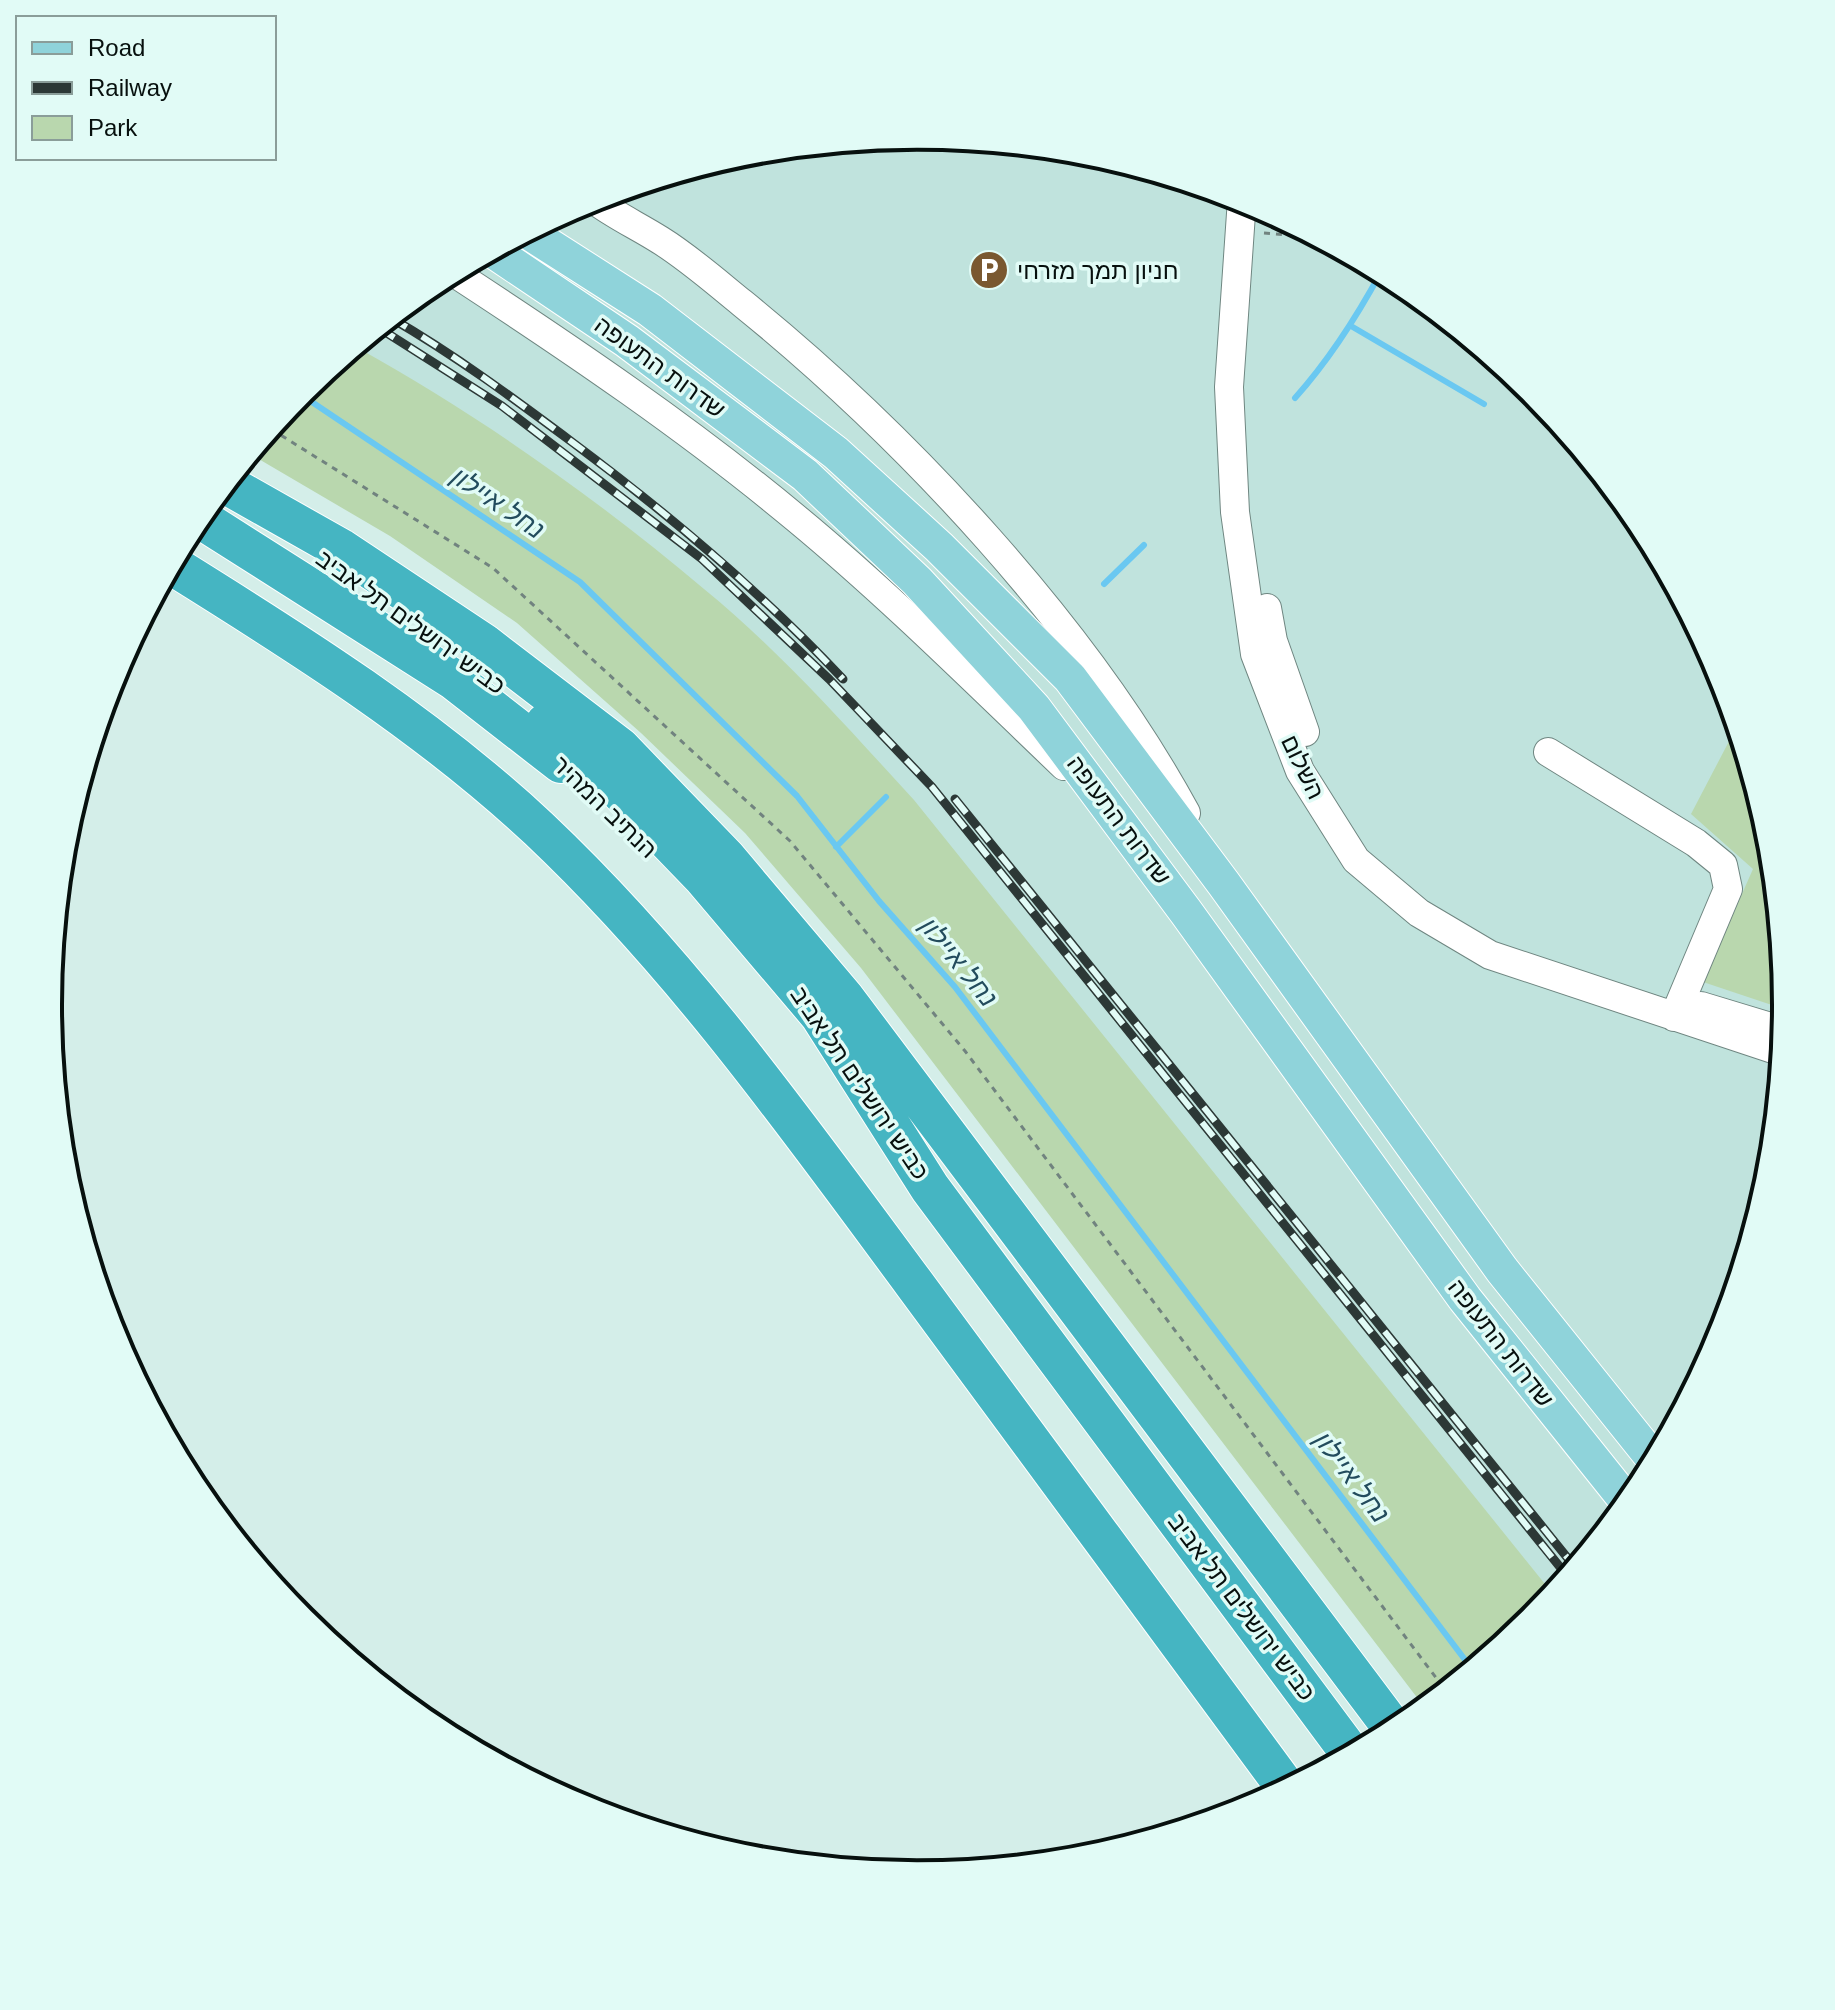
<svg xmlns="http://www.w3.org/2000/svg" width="1835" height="2010" viewBox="0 0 1835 2010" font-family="Arial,'Noto Sans Hebrew',sans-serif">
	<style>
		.built { fill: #c0e3dd }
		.green { fill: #b9d7ae }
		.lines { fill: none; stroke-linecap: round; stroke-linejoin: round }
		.stream { stroke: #6ac8f1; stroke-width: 6 }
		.minor-casing { stroke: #6f8681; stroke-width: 30 }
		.major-casing { stroke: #fff; stroke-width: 36 }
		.highway-casing { stroke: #fff; stroke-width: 42 }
		.path { stroke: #71837f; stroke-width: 3; stroke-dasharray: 6 6; stroke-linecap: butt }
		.minor { stroke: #fff; stroke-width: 28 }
		.major { stroke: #8fd3da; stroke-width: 34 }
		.highway { stroke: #45b5c2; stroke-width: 40 }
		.rail-casing { stroke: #2c3836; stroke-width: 9 }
		.rail { stroke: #e1fbf6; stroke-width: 6; stroke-dasharray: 18; stroke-linecap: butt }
		.labels { text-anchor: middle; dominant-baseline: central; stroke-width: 7; stroke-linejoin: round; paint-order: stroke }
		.poi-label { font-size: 24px; fill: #07100e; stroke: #e1fbf6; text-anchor: start }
		.street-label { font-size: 24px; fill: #07100e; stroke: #e1fbf6 }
		.water-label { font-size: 26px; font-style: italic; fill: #234c5d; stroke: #e1fbf6 }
		.rim { fill: none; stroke: #07100e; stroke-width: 4 }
	</style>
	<rect width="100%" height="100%" fill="#d4eee9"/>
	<path class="built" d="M918 136 1088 152 1251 202 1401 282 1533 391 1641 522 1721 673 1770 836 1787 1005 1770 1175 1721 1338 1640 1488 1532 1620 327 370 435 282 585 202 748 152Z"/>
	<path class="green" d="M356 347C479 415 596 498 704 589 781 652 847 727 914 800L1553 1594 1532 1620 1425 1708 861 968 745 833 641 733 517 623 390 536 250 454 303 390Z
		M1737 726 1770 836 1787 1010 1703 982 1753 869 1691 814Z"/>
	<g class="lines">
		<path class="stream" d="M1351 326 1484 404
			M300 394 580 582 797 796 879 901 955 987 1472 1669
			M1295 398C1330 359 1356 318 1381 272
			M1104 584 1144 545
			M836 847 886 797"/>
		<g class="minor-casing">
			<path id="minor" d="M593 199C614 215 638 226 660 240 689 258 716 282 742 303 906 436 1085 627 1186 813
				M1242 199 1229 387 1235 512 1255 654 1300 771 1356 860 1419 913 1490 955 1782 1052
				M453 272C571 349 689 429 797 519 890 596 976 682 1064 766
				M1267 608 1273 641 1305 732
				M1548 752 1696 843 1723 865 1728 889 1674 1017
				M1701 1006 1784 1031"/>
		</g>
		<g class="major-casing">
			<path id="major" d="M528 232 650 310 836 453 939 547 1070 678 1224 884 1502 1270 1655 1461
				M493 251 627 341 805 475 917 581 1034 708 1186 912 1465 1299 1628 1503"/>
		</g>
		<g class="highway-casing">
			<path id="highway" d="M226 484 341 549 484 644 620 748 726 858 845 999 1395 1731
				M198 517 453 679 561 763
				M172 565C299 644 429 726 539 829 682 964 796 1124 913 1282 1038 1451 1162 1620 1287 1789
				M546 723 593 763 703 877 820 1015 930 1188 1351 1754"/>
		</g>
		<path class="path" d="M1264 233 1316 237
			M271 429 493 568 790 841 965 1051 1446 1691"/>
		<use href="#minor" class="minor"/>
		<use href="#major" class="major"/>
		<use href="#highway" class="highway"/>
		<g class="rail-casing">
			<path id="rail" d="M391 318C455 355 513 398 572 442 670 515 759 590 843 679
				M379 328 502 406 702 559 829 679 932 787 1568 1577
				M955 799 1570 1561"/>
		</g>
		<use href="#rail" class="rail"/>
	</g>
	<defs>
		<g id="parking-disc" transform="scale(2)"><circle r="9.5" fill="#7a5830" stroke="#e1fbf6"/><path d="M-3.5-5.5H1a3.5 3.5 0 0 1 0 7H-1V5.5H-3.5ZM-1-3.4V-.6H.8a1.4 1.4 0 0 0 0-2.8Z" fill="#fff"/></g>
	</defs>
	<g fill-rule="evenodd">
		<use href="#parking-disc" x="989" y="270"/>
	</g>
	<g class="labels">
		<g class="poi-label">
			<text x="1017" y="270">חניון תמך מזרחי</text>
		</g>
		<g class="street-label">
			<text transform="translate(660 367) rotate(36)">שדרות התעופה</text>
			<text transform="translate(411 622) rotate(36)">כביש ירושלים תל אביב</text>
			<text transform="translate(1303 767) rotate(64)">השלום</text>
			<text transform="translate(605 807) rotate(44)">הנתיב המהיר</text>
			<text transform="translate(1119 820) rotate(53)">שדרות התעופה</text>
			<text transform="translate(860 1083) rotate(56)">כביש ירושלים תל אביב</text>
			<text transform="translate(1501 1343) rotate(52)">שדרות התעופה</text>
			<text transform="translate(1242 1607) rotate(53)">כביש ירושלים תל אביב</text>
		</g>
		<g class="water-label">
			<text transform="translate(498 503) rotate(34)">נחל איילון</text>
			<text transform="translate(959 962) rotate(51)">נחל איילון</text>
			<text transform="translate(1352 1477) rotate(53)">נחל איילון</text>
		</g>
	</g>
	<path d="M0 0H1835V2010H0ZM62 1005a855 855 0 1 1 1710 0a855 855 0 1 1-1710 0Z" fill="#e1fbf6" fill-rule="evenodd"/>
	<path class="rim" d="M62 1005a855 855 0 1 1 1710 0a855 855 0 1 1-1710 0Z"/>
	<rect x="16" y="16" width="260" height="144" fill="#e1fbf6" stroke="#8a9d99" stroke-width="2"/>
	<rect x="32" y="42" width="40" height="12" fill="#8fd3da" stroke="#8a9d99" stroke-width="2"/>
	<text x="88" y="56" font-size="24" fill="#07100e">Road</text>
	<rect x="32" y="82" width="40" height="12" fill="#2c3836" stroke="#8a9d99" stroke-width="2"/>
	<text x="88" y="96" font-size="24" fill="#07100e">Railway</text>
	<rect x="32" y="116" width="40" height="24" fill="#b9d7ae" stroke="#8a9d99" stroke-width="2"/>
	<text x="88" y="136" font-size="24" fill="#07100e">Park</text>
</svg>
